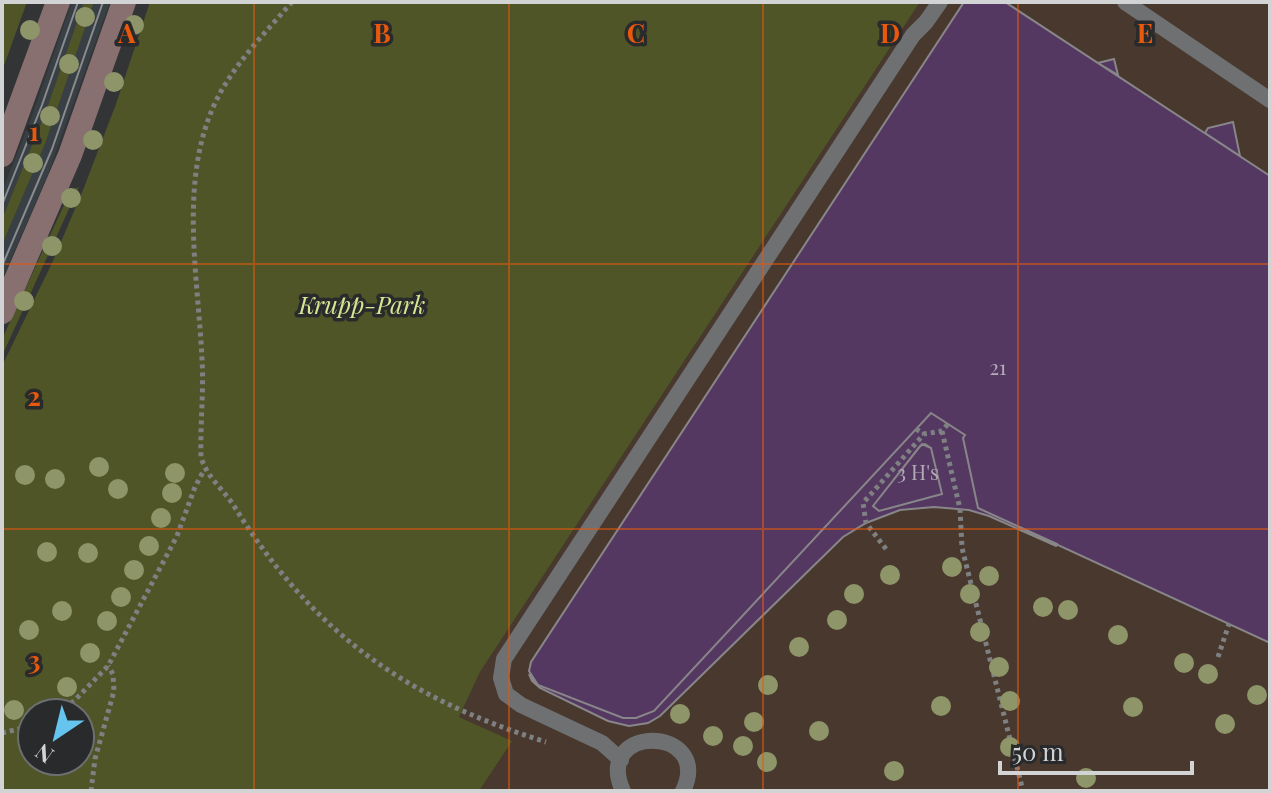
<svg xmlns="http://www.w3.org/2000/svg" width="1272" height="793" viewBox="0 0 1272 793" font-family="'Playfair Display',serif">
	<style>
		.commercial { fill: #48382d }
		.built { fill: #383f45 }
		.green { fill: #4f5527; fill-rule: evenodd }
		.building { fill: #543862; stroke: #888689; stroke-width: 2; fill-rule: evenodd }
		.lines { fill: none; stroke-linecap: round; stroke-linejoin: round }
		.path { stroke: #7f8082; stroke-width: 5; stroke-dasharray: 4 4; stroke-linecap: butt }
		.service { stroke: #6e7072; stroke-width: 16 }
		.secondary { stroke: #87706f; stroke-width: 24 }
		.tram { stroke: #8a8c8e; stroke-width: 2 }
		.tree { fill: #8d9569 }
		.grid { fill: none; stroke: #e8590c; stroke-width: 2; stroke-opacity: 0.55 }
		.labels { text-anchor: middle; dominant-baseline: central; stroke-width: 7; stroke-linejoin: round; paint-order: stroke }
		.number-label { font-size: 20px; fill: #b2acb8 }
		.park-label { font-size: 24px; font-style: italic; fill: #d8e592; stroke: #282a2c }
		.grid-label { font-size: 26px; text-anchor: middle; font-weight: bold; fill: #e8590c; stroke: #282a2c; stroke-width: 7; stroke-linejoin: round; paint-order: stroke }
	</style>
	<rect width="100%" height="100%" fill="#323436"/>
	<path class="commercial" d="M920 2H1270V791H479L511 741 459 717 480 672Z"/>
	<path class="built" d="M72 2H84L47 108 2 219V191L30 121Z
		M94 2H110L48 174 2 280V245L45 144Z"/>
	<path class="green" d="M2 2H27L2 71Z
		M84 2H94L45 144 2 245V219L47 108Z
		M150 2H920L480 672 459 717 512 741 479 791H2V366L52 263 83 190 116 104ZM32 713H80V761H32Z
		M79 187 2 356V339L71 190Z"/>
	<path class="building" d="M964 2H1005L1270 176V643L978 508 963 438 965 435 931 413 654 711 636 718H623L538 685 529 671 531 662Z
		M1114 59 1118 75 1098 63Z
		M1233 122 1240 156 1205 133 1208 128Z
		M931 413 965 435 963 438 978 508 1057 544 1056 546 989 516 969 510 934 507 900 510 866 523 843 537 660 716 648 723 629 726 608 721 540 688 532 681 529 674 538 685 623 718H636L654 711ZM925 444 931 448 942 494 879 511 873 506 920 446Z
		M922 444 931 448 942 494 879 511 873 506Z"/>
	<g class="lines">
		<path class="path" d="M292 2C266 32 235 63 217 99 178 177 198 275 202 359 204 392 200 424 201 457 206 476 223 489 234 506 313 633 405 698 546 742
			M916 429 924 434
			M942 431 960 509 962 548 1023 791
			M886 549 866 523 863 503 924 434 942 431 948 424
			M1218 657 1229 624
			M58 713 74 701 108 666 177 536 195 487 204 470
			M2 733 32 726
			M91 791 95 759 114 691 113 674 108 666"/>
		<path class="service" d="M1125 2 1270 100
			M621 760 602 743 521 705 506 694 501 678 504 659 913 35 926 22 940 2
			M623 791C592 723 714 725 683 791"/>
		<path class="secondary" d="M2 155 58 2
			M2 312 70 155 124 2"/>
		<path class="tram" d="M2 205 42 105 78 2
			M2 266 52 149 103 2"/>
	</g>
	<g class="tree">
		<circle cx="85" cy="17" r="10"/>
		<circle cx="134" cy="25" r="10"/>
		<circle cx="30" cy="30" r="10"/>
		<circle cx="69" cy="64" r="10"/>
		<circle cx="114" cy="82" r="10"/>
		<circle cx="50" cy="116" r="10"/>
		<circle cx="93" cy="140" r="10"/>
		<circle cx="33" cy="163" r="10"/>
		<circle cx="71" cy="198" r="10"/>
		<circle cx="52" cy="246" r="10"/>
		<circle cx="24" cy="301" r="10"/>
		<circle cx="99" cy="467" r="10"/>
		<circle cx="175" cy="473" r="10"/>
		<circle cx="25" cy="475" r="10"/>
		<circle cx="55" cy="479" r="10"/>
		<circle cx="118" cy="489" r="10"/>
		<circle cx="172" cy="493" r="10"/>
		<circle cx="161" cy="518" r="10"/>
		<circle cx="149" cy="546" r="10"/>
		<circle cx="47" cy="552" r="10"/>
		<circle cx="88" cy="553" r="10"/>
		<circle cx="952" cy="567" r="10"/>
		<circle cx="134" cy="570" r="10"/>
		<circle cx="890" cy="575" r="10"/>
		<circle cx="989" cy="576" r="10"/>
		<circle cx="854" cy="594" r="10"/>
		<circle cx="970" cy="594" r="10"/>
		<circle cx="121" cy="597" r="10"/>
		<circle cx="1043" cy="607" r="10"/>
		<circle cx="1068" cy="610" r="10"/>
		<circle cx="62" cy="611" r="10"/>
		<circle cx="837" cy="620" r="10"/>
		<circle cx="107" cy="621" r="10"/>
		<circle cx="29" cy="630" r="10"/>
		<circle cx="980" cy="632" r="10"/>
		<circle cx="1118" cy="635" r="10"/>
		<circle cx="799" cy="647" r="10"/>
		<circle cx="90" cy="653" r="10"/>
		<circle cx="1184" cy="663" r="10"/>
		<circle cx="999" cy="667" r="10"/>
		<circle cx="1208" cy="674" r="10"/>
		<circle cx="768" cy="685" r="10"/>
		<circle cx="67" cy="687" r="10"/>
		<circle cx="1257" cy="695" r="10"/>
		<circle cx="1010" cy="701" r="10"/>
		<circle cx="941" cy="706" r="10"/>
		<circle cx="1133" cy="707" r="10"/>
		<circle cx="14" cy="710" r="10"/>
		<circle cx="680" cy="714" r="10"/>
		<circle cx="754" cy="722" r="10"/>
		<circle cx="1225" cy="724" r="10"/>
		<circle cx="819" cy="731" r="10"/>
		<circle cx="713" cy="736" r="10"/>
		<circle cx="743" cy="746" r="10"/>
		<circle cx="1010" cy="747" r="10"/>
		<circle cx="767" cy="762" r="10"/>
		<circle cx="894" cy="771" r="10"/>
		<circle cx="1086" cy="778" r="10"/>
	</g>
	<path class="grid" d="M254 2V791M509 2V791M763 2V791M1018 2V791M2 264H1270M2 529H1270"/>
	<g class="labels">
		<g class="number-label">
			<text x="998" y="366">21</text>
			<text x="918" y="471">3 H's</text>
		</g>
		<g class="park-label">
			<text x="362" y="304">Krupp-Park</text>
		</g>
	</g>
	<g class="grid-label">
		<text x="127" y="43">A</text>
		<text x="382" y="43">B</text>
		<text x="636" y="43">C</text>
		<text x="890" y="43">D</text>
		<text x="1145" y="43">E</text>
		<text x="34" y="141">1</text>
		<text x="34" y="406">2</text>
		<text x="34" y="670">3</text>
	</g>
	<rect width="1272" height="793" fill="none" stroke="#d2d3d5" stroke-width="8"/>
	<g transform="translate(56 737) rotate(215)"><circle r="38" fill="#282a2c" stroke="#6c6e70" stroke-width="2"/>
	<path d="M0-6L14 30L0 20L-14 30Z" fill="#65c5ef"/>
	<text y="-12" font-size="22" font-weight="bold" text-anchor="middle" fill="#d2d3d5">N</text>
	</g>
	<path d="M1000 761v12h192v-12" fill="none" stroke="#d2d3d5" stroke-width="4"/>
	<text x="1012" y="761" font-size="24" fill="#d2d3d5" stroke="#282a2c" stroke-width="6" paint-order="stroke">50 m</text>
</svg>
